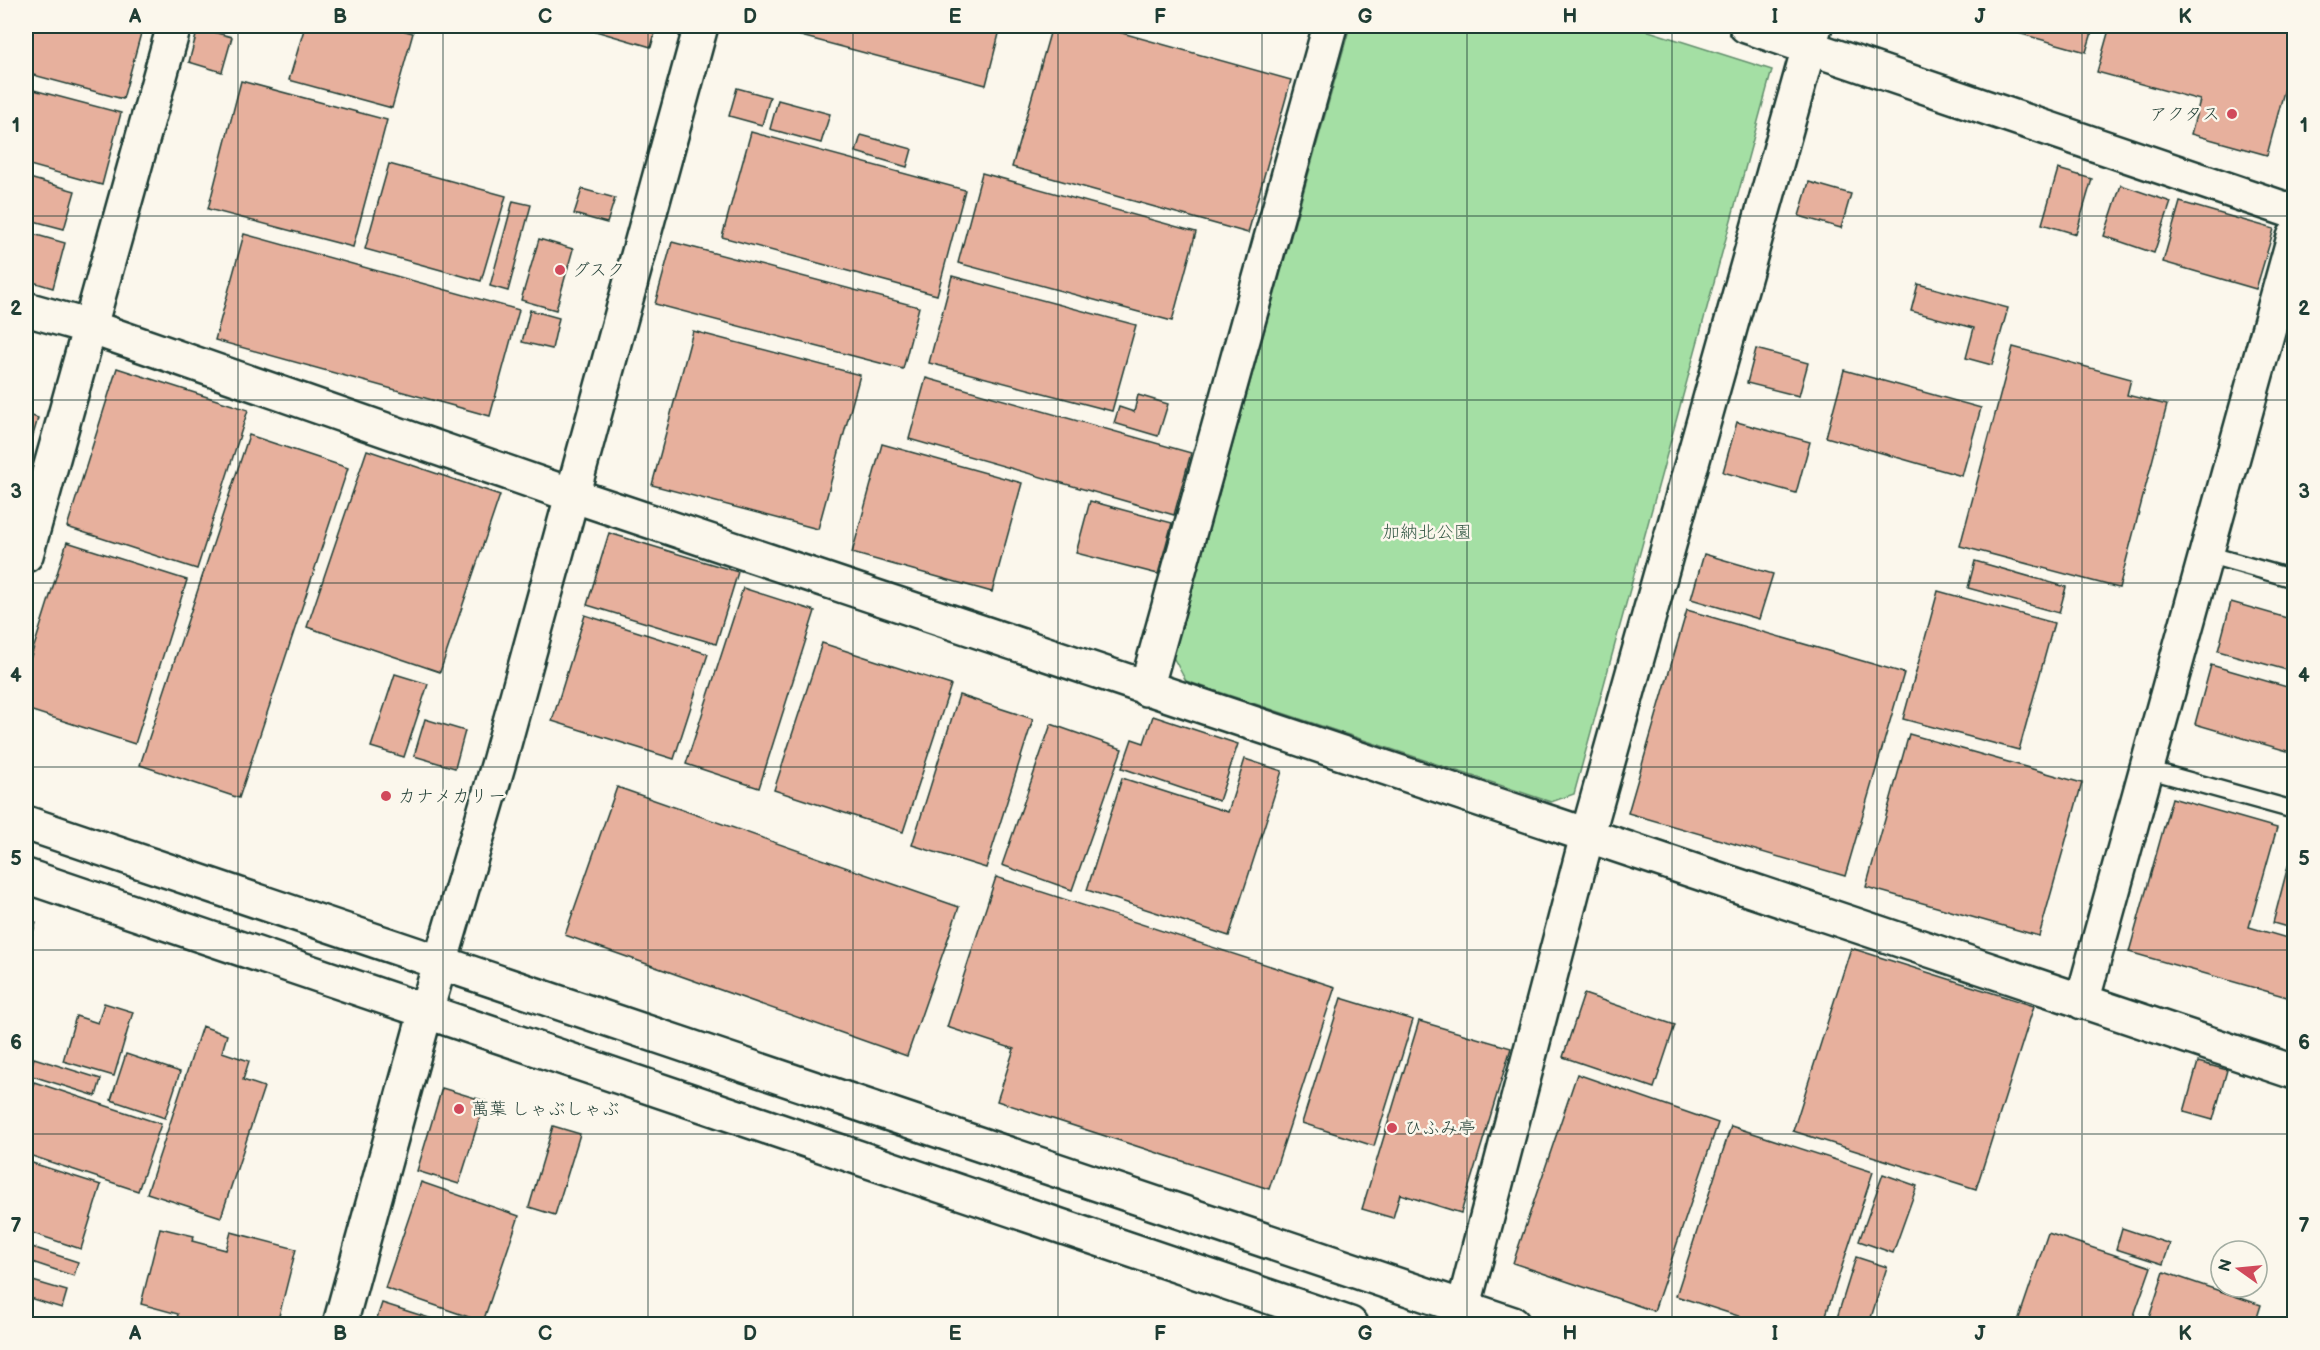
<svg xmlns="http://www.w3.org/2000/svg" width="2320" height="1350" viewBox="0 0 2320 1350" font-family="'Balsamiq Sans','Klee One',sans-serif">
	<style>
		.green { fill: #a4dfa4; stroke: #628e6c; stroke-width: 1.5 }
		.building { fill: #e7b09d; stroke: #1f3d34; stroke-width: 1.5 }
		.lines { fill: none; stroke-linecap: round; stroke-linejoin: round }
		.service-casing { stroke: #1f3d34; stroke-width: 21 }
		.minor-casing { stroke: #1f3d34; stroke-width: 38 }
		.tertiary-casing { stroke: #1f3d34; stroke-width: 38 }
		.service { stroke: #fbf7ec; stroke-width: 16 }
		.minor { stroke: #fbf7ec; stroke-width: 33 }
		.tertiary { stroke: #fbf7ec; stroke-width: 33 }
		.grid { fill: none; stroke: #1f3d34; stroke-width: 1.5; stroke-opacity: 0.55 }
		.poi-dot { fill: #d1495b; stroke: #fbf7ec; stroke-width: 2 }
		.labels { text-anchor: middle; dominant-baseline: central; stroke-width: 5; stroke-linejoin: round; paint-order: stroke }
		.poi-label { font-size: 18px; fill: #1f3d34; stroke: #fbf7ec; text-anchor: start }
		.park-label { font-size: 18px; fill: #3a5d4a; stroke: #fbf7ec }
		.neatline { fill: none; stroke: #1f3d34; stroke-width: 2 }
		.grid-label { font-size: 20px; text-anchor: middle; font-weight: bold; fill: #1f3d34 }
	</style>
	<rect width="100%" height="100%" fill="#fbf7ec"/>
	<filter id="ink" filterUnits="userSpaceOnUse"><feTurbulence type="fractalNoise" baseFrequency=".0167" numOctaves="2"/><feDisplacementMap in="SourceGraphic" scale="12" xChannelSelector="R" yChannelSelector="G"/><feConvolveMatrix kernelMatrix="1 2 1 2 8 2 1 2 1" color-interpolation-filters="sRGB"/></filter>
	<g filter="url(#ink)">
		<path class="green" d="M1350 26H1633L1772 70 1574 794 1551 802 1186 681 1173 657Z"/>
		<path class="building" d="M26 26H143L123 99 26 73Z
			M305 26H386L413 33 392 108 289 80Z
			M593 26H657L651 47 592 30Z
			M783 26H1001L986 85 782 31Z
			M1052 26H1097L1291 80 1248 233 1012 167Z
			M1993 26H2094L2086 52Z
			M2110 26H2294V54L2267 155 2191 134 2200 100 2097 72Z
			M198 28 232 37 222 72 189 62Z
			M241 81 387 120 353 247 208 209Z
			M26 88 121 113 102 185 26 164Z
			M737 88 770 97 762 125 729 116Z
			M778 100 830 114 821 143 770 129Z
			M751 132 965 190 937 295 722 237Z
			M861 135 912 149 907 167 856 152Z
			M389 164 506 196 481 281 365 249Z
			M2058 169 2092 179 2076 234 2042 224Z
			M982 173 1196 232 1172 321 958 263Z
			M26 177 75 191 64 229 26 219Z
			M1809 182 1851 194 1841 228 1799 216Z
			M2121 185 2171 202 2154 253 2104 236Z
			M582 189 615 198 607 223 574 214Z
			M513 201 531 205 508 291 490 286Z
			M2180 202 2274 229 2256 289 2163 262Z
			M26 232 65 243 53 288 26 280Z
			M244 234 519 310 490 416 215 340Z
			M539 239 573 249 556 310 521 300Z
			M672 242 919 307 903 369 655 304Z
			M952 276 1136 325 1112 411 929 363Z
			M1918 284 2008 308 1992 365 1966 358 1974 328 1911 311Z
			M530 310 559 318 552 349 522 342Z
			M693 331 860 375 818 529 652 485Z
			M2013 347 2131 379 2127 395 2167 405 2119 588 1960 546Z
			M1756 349 1808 363 1799 396 1747 383Z
			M117 368 248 410 197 569 67 527Z
			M1844 370 1981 408 1962 476 1826 437Z
			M926 378 1191 453 1174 515 909 439Z
			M1138 395 1168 404 1158 436 1114 423 1119 407 1134 412Z
			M26 414 38 418 29 449 26 448Z
			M1737 422 1810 442 1796 493 1723 472Z
			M249 435 348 468 239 798 140 765Z
			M882 444 1022 483 992 592 852 553Z
			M367 450 500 495 440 672 307 627Z
			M1090 501 1172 523 1158 574 1076 553Z
			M609 533 738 572 716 644 587 605Z
			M67 542 187 580 135 744 26 709V672Z
			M1704 554 1773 574 1759 619 1691 599Z
			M1975 561 2066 587 2059 613 1968 588Z
			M743 588 815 611 759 788 686 764Z
			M1938 591 2054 623 2019 750 1903 719Z
			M2231 602 2294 620V672L2218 651Z
			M1687 610 1904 673 1845 876 1628 813Z
			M585 615 708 654 674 759 552 721Z
			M822 643 951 685 903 832 774 790Z
			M2211 665 2294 689V753L2195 724Z
			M395 674 428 684 404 757 371 747Z
			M959 695 1033 719 986 868 912 845Z
			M1153 716 1238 744 1219 801 1122 768 1132 739 1144 743Z
			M425 719 465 731 455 768 414 756Z
			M1051 724 1122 749 1072 890 1002 865Z
			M1909 734 2082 783 2039 936 1866 887Z
			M1245 759 1282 771 1229 936 1087 890 1122 778 1228 812Z
			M617 787 959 907 907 1056 565 935Z
			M2172 798 2277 828 2249 927 2294 940V999L2129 952Z
			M2288 866 2294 868V929L2273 923Z
			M996 877 1335 987 1269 1189 997 1101 1014 1049 947 1027Z
			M26 920 36 923 27 951H26Z
			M1851 948 2034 1006 1976 1189 1793 1131Z
			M1584 994 1675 1025 1654 1088 1563 1057Z
			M1341 998 1413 1020 1374 1146 1302 1123Z
			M104 1003 133 1012 114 1076 63 1061 76 1016 98 1023Z
			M1419 1021 1511 1048 1461 1213 1400 1194 1393 1218 1362 1209Z
			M202 1026 227 1035 222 1052 249 1061 243 1080 264 1087 221 1217 147 1193Z
			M126 1054 180 1072 165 1118 111 1100Z
			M34 1058 101 1079 96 1096 29 1075Z
			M2198 1062 2227 1070 2213 1120 2184 1112Z
			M1577 1074 1718 1123 1654 1311 1513 1263Z
			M34 1082 161 1124 138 1191 26 1154V1108Z
			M442 1088 485 1101 459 1184 417 1171Z
			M553 1126 580 1134 555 1215 529 1207Z
			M1731 1126 1873 1172 1823 1324H1763L1676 1296Z
			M26 1161 101 1185 81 1249 26 1231Z
			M1883 1174 1917 1186 1893 1253 1859 1241Z
			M421 1182 519 1216 483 1322 385 1288Z
			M160 1228 194 1236 192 1241 226 1250 231 1232 296 1249 277 1324H176L178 1314 141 1304Z
			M2122 1228 2170 1244 2163 1264 2116 1249Z
			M2048 1233 2151 1267 2131 1324H2017Z
			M26 1245 78 1262 74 1276 26 1260Z
			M1856 1257 1887 1267 1869 1324H1859L1837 1318Z
			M2164 1272 2261 1305 2255 1324H2147Z
			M26 1279 67 1291 62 1308 26 1297Z
			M382 1303 448 1324H375Z"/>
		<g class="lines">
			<g class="service-casing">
				<path id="service" d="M2206 554 2294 579
					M2146 769 2294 810"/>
			</g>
			<g class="minor-casing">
				<path id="minor" d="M26 309 90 327 572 495 2294 1072
					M1146 689 1330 26"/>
			</g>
			<g class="tertiary-casing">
				<path id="tertiary" d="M1746 26 2294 212
					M26 555 174 26
					M26 823 1513 1324
					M26 876 1350 1324
					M2082 1002 2294 237
					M340 1324 426 1011 499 762 701 26
					M1459 1324 1587 836 1815 26"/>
			</g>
			<use href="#service" class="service"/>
			<use href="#minor" class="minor"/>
			<use href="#tertiary" class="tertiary"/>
		</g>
	</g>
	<path class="grid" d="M238 26V1324M443 26V1324M648 26V1324M853 26V1324M1058 26V1324M1262 26V1324M1467 26V1324M1672 26V1324M1877 26V1324M2082 26V1324M26 216H2294M26 400H2294M26 583H2294M26 767H2294M26 950H2294M26 1134H2294"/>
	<g class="poi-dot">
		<circle cx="2232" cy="114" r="6"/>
		<circle cx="560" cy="270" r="6"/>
		<circle cx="386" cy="796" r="6"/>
		<circle cx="459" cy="1109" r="6"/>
		<circle cx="1392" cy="1128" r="6"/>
	</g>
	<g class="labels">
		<g class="poi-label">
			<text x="2220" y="114" text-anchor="end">アクタス</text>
			<text x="572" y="270">グスク</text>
			<text x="398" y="796">カナメカリー</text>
			<text x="471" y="1109">萬葉 しゃぶしゃぶ</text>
			<text x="1404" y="1128">ひふみ亭</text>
		</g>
		<g class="park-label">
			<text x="1427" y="532">加納北公園</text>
		</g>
	</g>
	<rect width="2320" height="1350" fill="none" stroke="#fbf7ec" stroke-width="66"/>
	<g transform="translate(2239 1269) rotate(285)"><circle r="28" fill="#fbf7ec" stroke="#a3ada2" stroke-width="1.5"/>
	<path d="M0-4.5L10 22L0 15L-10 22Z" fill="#d1495b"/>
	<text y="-9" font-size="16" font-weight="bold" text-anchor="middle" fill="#1f3d34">N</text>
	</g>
	<rect x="33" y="33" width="2254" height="1284" class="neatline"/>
	<g class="grid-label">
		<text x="135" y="23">A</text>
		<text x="340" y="23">B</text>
		<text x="545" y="23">C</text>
		<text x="750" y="23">D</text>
		<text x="955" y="23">E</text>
		<text x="1160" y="23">F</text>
		<text x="1365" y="23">G</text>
		<text x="1570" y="23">H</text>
		<text x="1775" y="23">I</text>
		<text x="1980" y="23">J</text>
		<text x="2185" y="23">K</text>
		<text x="16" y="132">1</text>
		<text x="2304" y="132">1</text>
		<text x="16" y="315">2</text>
		<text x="2304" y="315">2</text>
		<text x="16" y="498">3</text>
		<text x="2304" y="498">3</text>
		<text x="16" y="682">4</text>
		<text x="2304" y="682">4</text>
		<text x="16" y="865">5</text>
		<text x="2304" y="865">5</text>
		<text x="16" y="1049">6</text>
		<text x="2304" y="1049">6</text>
		<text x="16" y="1232">7</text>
		<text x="2304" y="1232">7</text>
		<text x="135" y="1340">A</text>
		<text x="340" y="1340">B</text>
		<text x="545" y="1340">C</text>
		<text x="750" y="1340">D</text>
		<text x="955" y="1340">E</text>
		<text x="1160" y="1340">F</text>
		<text x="1365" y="1340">G</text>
		<text x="1570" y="1340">H</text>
		<text x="1775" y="1340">I</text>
		<text x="1980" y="1340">J</text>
		<text x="2185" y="1340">K</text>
	</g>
</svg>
